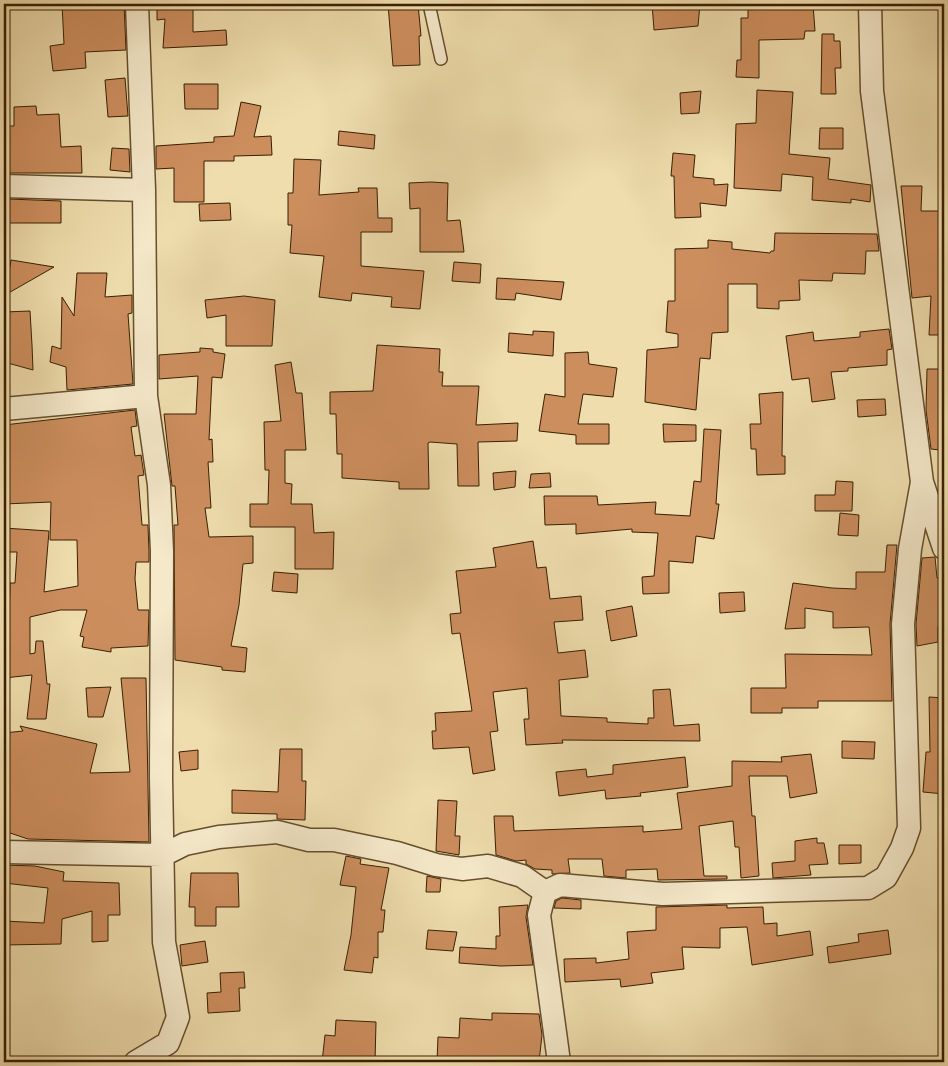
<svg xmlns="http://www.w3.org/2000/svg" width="948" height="1066" viewBox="0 0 948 1066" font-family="'Libre Bodoni',serif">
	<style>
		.building { fill: #cd8e5e; stroke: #381f02 }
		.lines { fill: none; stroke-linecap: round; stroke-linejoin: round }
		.service-casing { stroke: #664e2d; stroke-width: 14 }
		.minor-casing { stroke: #664e2d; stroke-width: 25 }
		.service { stroke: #f5e9ca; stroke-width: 11 }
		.minor { stroke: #f5e9ca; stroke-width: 22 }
	</style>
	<rect width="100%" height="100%" fill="#efddad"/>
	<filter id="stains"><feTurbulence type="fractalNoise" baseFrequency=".004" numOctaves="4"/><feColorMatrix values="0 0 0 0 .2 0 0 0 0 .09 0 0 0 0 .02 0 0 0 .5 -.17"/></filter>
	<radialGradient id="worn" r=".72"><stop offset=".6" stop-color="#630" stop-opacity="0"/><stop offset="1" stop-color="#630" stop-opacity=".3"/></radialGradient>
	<path class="building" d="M62 4H124L126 50 85 52 86 68 53 71 50 46 64 44Z
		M157 4H193V32L226 30 227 45 163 48 165 19 157 20Z
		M388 4H418L421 36H419L420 65 393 66Z
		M652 4H700L698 26 654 30Z
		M748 4H813L815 31H805L804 39 759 40V78L736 77 737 60H741V18H748Z
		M822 34H834V41H840L841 68H835L836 94H821Z
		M125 78 128 116 108 117 105 80Z
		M184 84H218V109H185Z
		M757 90 793 92 789 154 830 158 828 179 871 185 870 202 851 199V203L812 200 813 177 782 174 781 191 734 188 736 124 756 123Z
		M701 91 699 113 681 114 680 93Z
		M241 102 261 106 254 137 271 136 272 155 234 156V161H204V202H174V168L156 169V146L214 142V137L234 136Z
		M36 106 37 115 59 114 61 147 81 146 82 173H9V164H4V126H14V107Z
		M820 128H843V149H819Z
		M339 131 375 135 374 149 338 145Z
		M112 148 129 149 130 172 110 170Z
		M673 153 695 155 693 177 714 179V185L728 184 726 206 700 203 701 217 675 218 674 176H671Z
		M294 159 321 160 319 195 359 192 358 188H377L378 218H392V232H361V266L424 271 420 309 391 307 392 297 352 293 351 301 319 297 324 256 290 253 292 225H288V193H293Z
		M431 182 448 183 447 221 460 220 464 252H420V208L410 209 409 183Z
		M901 186H922L921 211H944V335H929L931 296 912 298Z
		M8 199 61 201V223H7Z
		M230 203 231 220 200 221 199 204Z
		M775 233 877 234 879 251H866L865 274 833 273 832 281 799 280 800 300 779 301V309L757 308V284H728V332L712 333 710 359 700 358 696 410 645 402 647 350 678 347V334L666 332 668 301H675V249L708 248V240L732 242V249L770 253 771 251H774Z
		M11 260 54 267 5 295Z
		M454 262 481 264 480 283 452 281Z
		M77 273H107L105 297 132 295V313L128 314 133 384 67 390 66 367 50 362 52 346 61 349 62 297 74 316Z
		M497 278 564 282 561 300 516 293 515 300 496 299Z
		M244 296 275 300 272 346H226V315L207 318 205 300Z
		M30 311 32 345 33 370 4 362V312Z
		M889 329 892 349 887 350V365L848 368V371L831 372 835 399 812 402 809 378 792 380 786 336 813 332 814 341 860 337V332Z
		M533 331 554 332 553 356 508 352 509 333 533 335Z
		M377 345 440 349 439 372H443L442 386H479L476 425 518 423 517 441 478 442 479 486H458L457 444 430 442 428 443 429 489H399V482L342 478V454H337L336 414H330V392L373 391Z
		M200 348 213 349V352L225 354 222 378 212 377 209 440 212 439 213 462H208L211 508H205L209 537 253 536V563L243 564 239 605 231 646 247 648 245 672 222 670V667L175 660 174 525H178L175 486H172L164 414H196L198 376 159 379V355L200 352Z
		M588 352 589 364 617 368 613 397 583 394 578 424H609V444H576V435L539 431 545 394 565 397V353Z
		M291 362 296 393H302L306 450H285V483L292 484 291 504H312L314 533 334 532 333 569H295V527H250V504H268L269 470H265L264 422 281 421 275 365Z
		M927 369H944V448L940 450 931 449 926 410Z
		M783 392 782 456H785V474L757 475 756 449H751L750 424H761L759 394Z
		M885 399 886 415 858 417 857 400Z
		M135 410 137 426 131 427 135 456 141 455 144 475 138 476 142 525H148L149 551V562H136L135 579 138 610H149L148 646 111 648V652L82 647 84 637 80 636 87 610H60L30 617V654L35 653 36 641H43L47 684H50L46 719H27L32 675 4 678V619H9L10 583H15L17 552H4V528L49 531 44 592 78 586 77 540H50L51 502 4 504V425Z
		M663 424 696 425V441L664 442Z
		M704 429 721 430 716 504H719L714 539 696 536 693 563 669 561V593L643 594 642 577 654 576 658 533 632 532V529L576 534V524L545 525 544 496H597L598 505 656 502 655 514 690 516 694 481 701 482Z
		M516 471 515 487 494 490 493 473Z
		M550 473 551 487 529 488 531 474Z
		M836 481 853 482 852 511H815V495H835Z
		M840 513 859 515 858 536 838 535Z
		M533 541 537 568 546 567 550 599 581 596 583 620 554 622 558 653 585 650 588 677 559 680 561 716 607 718V722L648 724V718H654L653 690 670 689 674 726 699 724 700 741 562 740 563 743 526 745 524 719H529L527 688 493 692 498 731 490 732 495 770 473 774 469 747 433 749 432 731H436L435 713 472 711 460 633 452 634 450 614 461 613 456 571 496 567 493 548Z
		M887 545H897L890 624 892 701H818V708H782V713H751V688H786L785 654 872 655 869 627 833 628V612L805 608V628L785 629 793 583 832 588 856 589V572H885Z
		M935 557 937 578H943V613H941L942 626H938V642L917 646 916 624 922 558Z
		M274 572 298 574 297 593 272 591Z
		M744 592 745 611 720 613 719 593Z
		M632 606 637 636 611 641 606 611Z
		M121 678H146L149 842 28 839 4 831 7 811 4 733 23 731 20 726 97 744 90 773 130 772Z
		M111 687 103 717H88L86 688Z
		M929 697 944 698V794L923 792 926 752H930Z
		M842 741 875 742 874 759 842 758Z
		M280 749H302V781H306L305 820 277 819V814L232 813V790L278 792Z
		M198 750V769L181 771 179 752Z
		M811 754 817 793 790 798 787 776H749L752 816H755L759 876 741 878 739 847H735L733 821 699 826 704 876H727V879L658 880 657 869 626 870V878L604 876 602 859H568L570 873 552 874V870L535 869 526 864V860L516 861 496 855 494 816H513L514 831 643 826V832L682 829 677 793 732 786V761L782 762 781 757Z
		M685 757 688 787 640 793 641 796 606 799 605 790 559 796 556 772 586 769 587 777 613 774V765Z
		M438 800 457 801 455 836H460L459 855 436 851Z
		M817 838V843H824L828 864 809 865 811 875 773 878 772 863 795 861V841Z
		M839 845H861V863L839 864Z
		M346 856 361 859 360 864 389 868 381 910H385L383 932H378V958L374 957 372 973 344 970 351 935 356 887 340 885Z
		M4 865 35 866 64 872 63 881 119 883 120 915H108V941L92 942V911L62 919 61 944 4 945V921L44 923 48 888 4 883Z
		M191 873H238L239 907H216V926H195V907H189Z
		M427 876 441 879 440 892H426Z
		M562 898 581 900V909L554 908 556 901Z
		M528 905 526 917 533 965 501 966 459 963 460 947 496 949V936H500L499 907Z
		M727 905V908L763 907 764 924 777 923V936L810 931 813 955 752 965 747 927 720 928V948L682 947 684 969 651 973 653 983 621 987 620 979 565 982 564 959 596 958V963L629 959 627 932 656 930V907Z
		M428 930 457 932 453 951 426 949Z
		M888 930 891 954 829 963 827 947 859 942 858 934Z
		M205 941 208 962 182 966 180 945Z
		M244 972 245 988H239L240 1011 208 1013 207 993 221 992 220 973Z
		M492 1013 539 1014 542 1035 539 1062H437L438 1037 459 1038 460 1018 492 1020Z
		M336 1020 376 1022 375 1062H322L325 1035 335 1036Z"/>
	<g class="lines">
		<g class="service-casing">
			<path id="service" d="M429 4 441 59"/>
		</g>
		<g class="minor-casing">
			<path id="minor" d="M870 4 872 91 922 482 944 548
				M4 186 144 190
				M4 409 146 396
				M4 852 163 855 185 844 219 837 277 832 309 840H334L397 853 436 865 462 869 488 866 522 876 545 892
				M136 1062 168 1043 178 1017 164 942 161 778 162 551 159 485 146 396 144 190 137 4
				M559 1062 539 915 545 892 560 885 663 894 868 888 886 877 902 848 909 828 903 624 910 549 922 482"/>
		</g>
		<use href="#service" class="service"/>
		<use href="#minor" class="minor"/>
	</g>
	<rect width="948" height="1066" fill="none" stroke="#efddad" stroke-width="20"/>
	<rect x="5" y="5" width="938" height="1056" fill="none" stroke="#381f02" stroke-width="2.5"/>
	<rect x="10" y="10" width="928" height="1046" fill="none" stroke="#381f02"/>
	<rect width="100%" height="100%" filter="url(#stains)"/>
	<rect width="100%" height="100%" fill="url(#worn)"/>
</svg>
